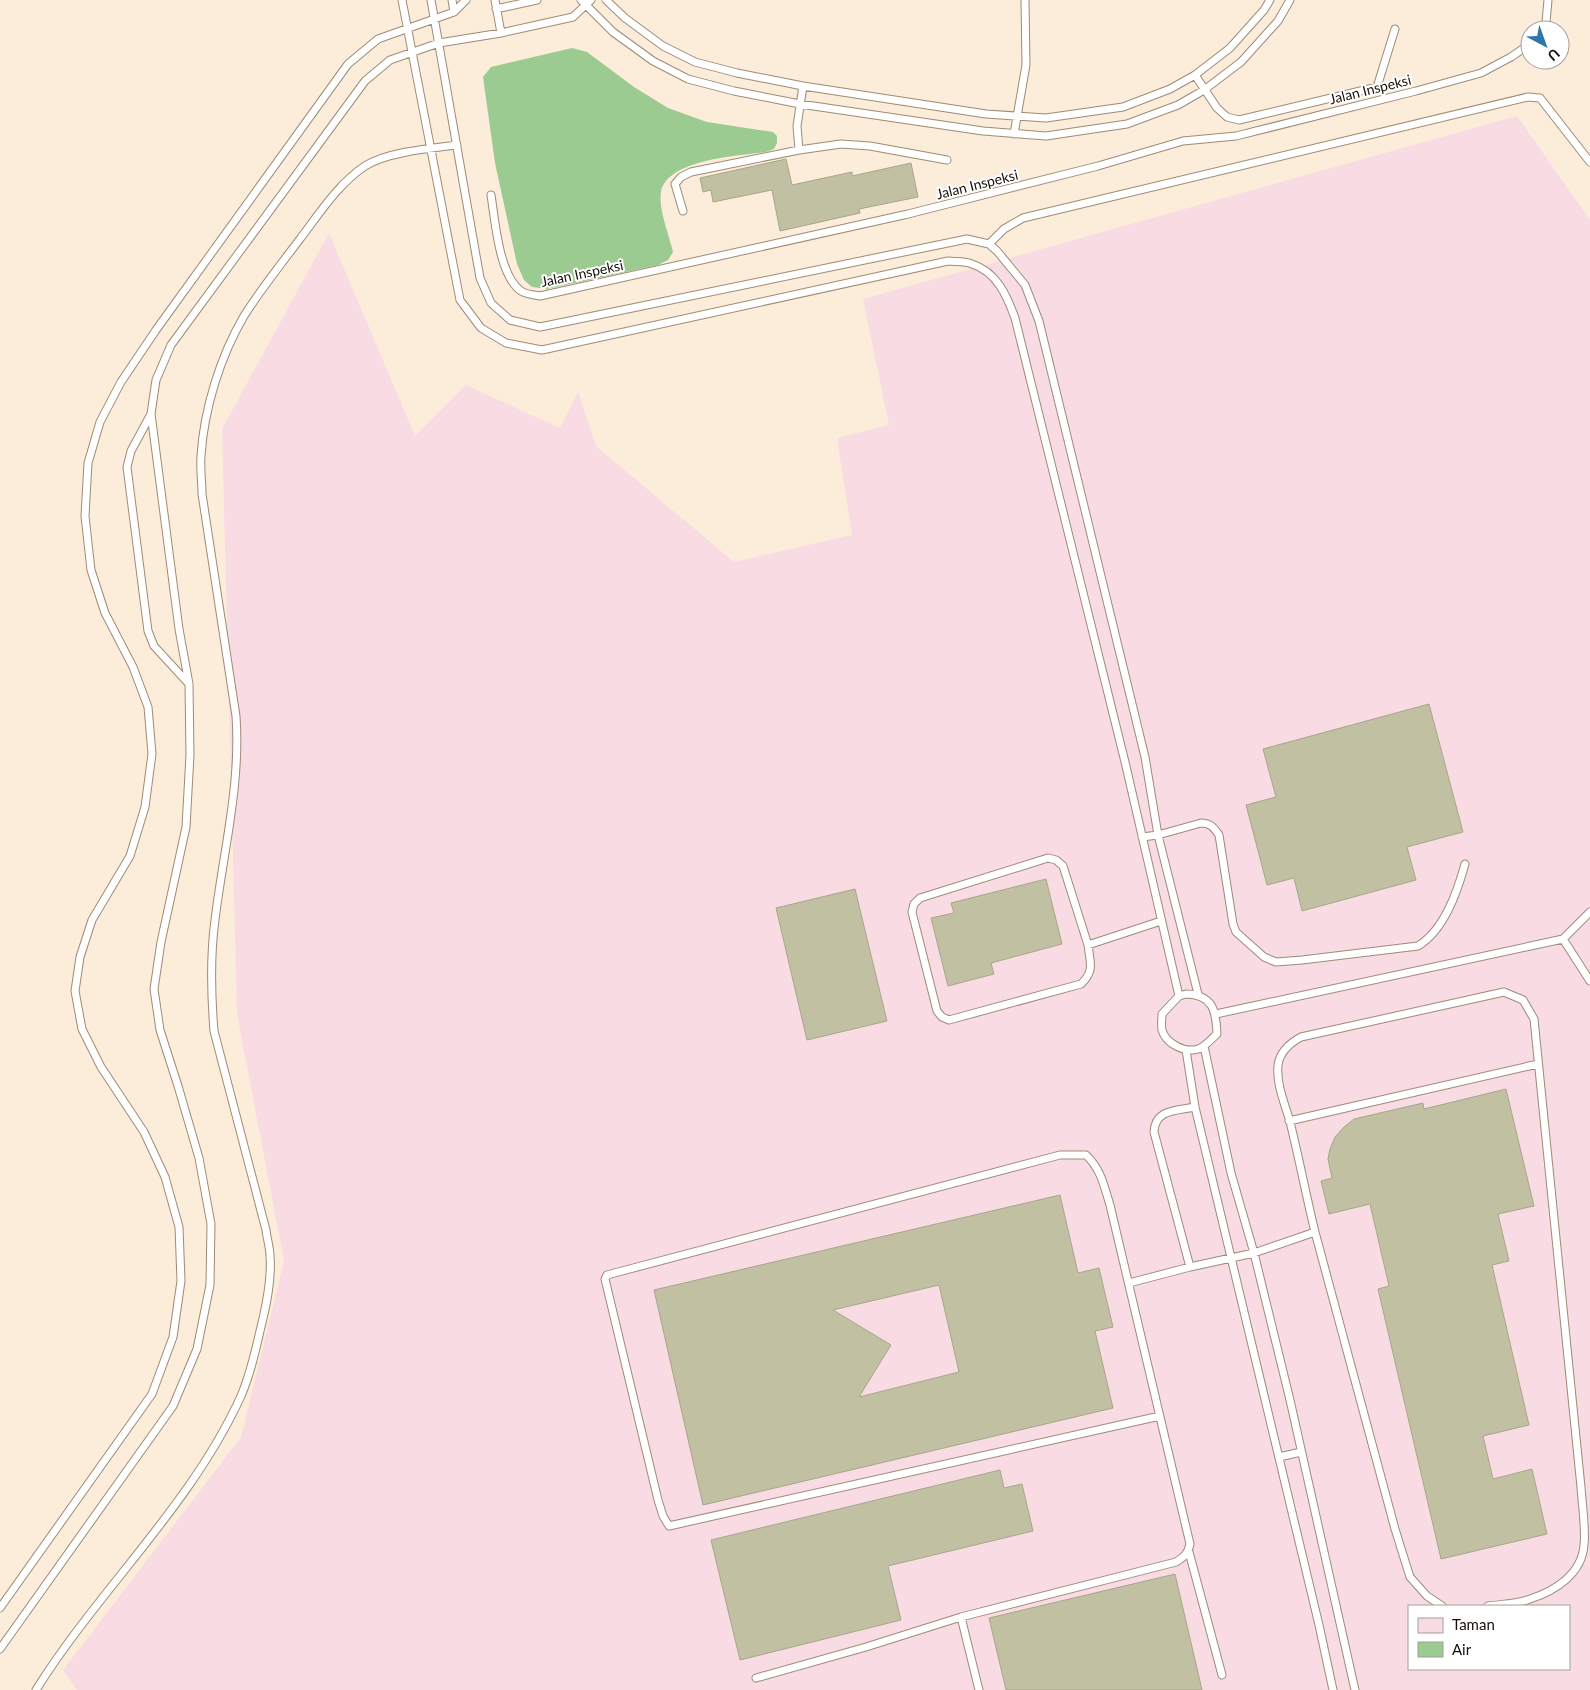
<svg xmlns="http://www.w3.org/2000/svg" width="1590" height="1690" viewBox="0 0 1590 1690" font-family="Lato,sans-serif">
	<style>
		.built { fill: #fcecda; fill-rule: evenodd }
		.green { fill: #f9dce3; fill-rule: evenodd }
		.water { fill: #9ccb92 }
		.building { fill: #c1c0a3; stroke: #a7a68a; fill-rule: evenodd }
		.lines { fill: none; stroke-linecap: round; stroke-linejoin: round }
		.lane-casing { stroke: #9e8b75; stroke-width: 9 }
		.lane { stroke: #fff; stroke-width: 7 }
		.labels { text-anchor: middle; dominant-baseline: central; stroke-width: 4; stroke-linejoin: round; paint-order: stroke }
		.street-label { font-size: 14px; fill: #171008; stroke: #fff }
	</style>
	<rect width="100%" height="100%" fill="#fff6ed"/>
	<path class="built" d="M0 0H1590V1690H0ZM1530 30H1560V60H1530ZM1409 1606H1569V1669H1409Z"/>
	<path class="green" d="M1517 116 1590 220V1690H77L63 1670 241 1437 284 1261 237 1014 222 429 329 233 415 436 466 385 560 428 578 392 596 446 734 562 852 535 837 438 889 425 863 299ZM1409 1606H1569V1669H1409Z"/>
	<path class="water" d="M572 48 587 52 634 87 668 108 707 122 773 132 777 136V143L774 149 766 152C739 156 667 159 661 192 658 208 669 235 673 252L668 260 658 265 547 289 532 287 524 280 517 264 495 163 483 77 491 67Z"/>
	<path class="building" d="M786 159 792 185 852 172V176L911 163 918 197 859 209 860 213 780 231 772 190 713 202 711 190 703 192 700 178Z
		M1429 704 1463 832 1407 847 1416 880 1302 911 1294 878 1267 885 1246 805 1276 797 1263 749Z
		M1046 879 1062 944 991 963 994 974 948 986 931 918 954 913 951 903Z
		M855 889 887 1021 807 1040 776 908Z
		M1506 1089 1534 1206 1498 1214 1509 1261 1492 1265 1529 1425 1483 1436 1493 1479 1532 1469 1547 1534 1441 1559 1378 1289 1389 1286 1370 1204 1329 1214 1321 1181 1332 1178 1328 1159 1330 1149 1335 1137 1344 1127 1354 1119 1423 1103 1424 1109Z
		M1060 1195 1078 1273 1099 1268 1113 1327 1095 1331 1113 1408 703 1505 654 1290ZM939 1285 959 1372 859 1397 891 1345 833 1310Z
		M1000 1470 1004 1488 1022 1484 1033 1531 888 1566 901 1620 740 1660 711 1540Z
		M1175 1574 1202 1690H1006L989 1618Z"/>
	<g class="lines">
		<g class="lane-casing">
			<path id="lane" d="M402 0 460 300 481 328 506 343 542 350 948 261C956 262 965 261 972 264 997 272 1007 296 1015 318L1125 762 1179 996
				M431 0 480 278 491 303 510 320 540 327 967 239 989 244 997 251 1025 285 1039 321 1145 757 1158 835 1198 994
				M452 0 454 12
				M495 0 501 33
				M581 0 613 32 653 61 688 79 734 91 800 104 983 131 1046 136 1127 124 1178 105 1204 90 1241 62 1278 21 1290 0
				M606 0 625 18 663 46 695 62 737 73 803 86 986 114 1046 118 1123 107 1170 89 1195 75 1230 48 1264 10 1270 0
				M496 9 537 0
				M1542 30 1546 22 1548 0
				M1195 75 1217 108 1227 117 1239 120 1377 87 1395 29
				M1014 134 1026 65 1025 0
				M799 150 797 126 803 86
				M491 195C495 220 499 276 521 291 525 294 534 295 540 296L908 214 1098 166 1183 141 1236 136 1416 91 1481 73 1511 57 1530 44
				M683 211 675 184 681 177 691 172 799 150 841 144 870 146 947 160
				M989 244 1004 229 1023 218 1528 97 1540 98 1590 162
				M151 414 131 451 127 467 148 631 154 646 189 684
				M1142 837 1158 835 1201 823C1211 823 1214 828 1219 835L1233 924 1236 932 1264 957 1276 962 1302 960 1418 946C1444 930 1457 893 1465 864
				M1563 939 1590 981
				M1088 945C1090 962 1095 971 1081 984L949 1020 942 1017 937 1011 912 912 914 904 920 898 1048 858 1056 860 1063 866 1088 945 1161 921
				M1186 994C1213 995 1216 1010 1217 1034 1211 1039 1206 1046 1198 1049 1185 1053 1166 1044 1162 1030 1161 1026 1162 1019 1162 1014L1179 996Z
				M1216 1014 1563 939 1590 912
				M1204 1046 1231 1173 1254 1253 1290 1400 1355 1690
				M1186 1050 1195 1107 1319 1625 1333 1690
				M1289 1121 1538 1064
				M1315 1232 1395 1529 1410 1577 1427 1596 1442 1606
				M1190 1267 1154 1132C1155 1109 1176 1111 1195 1107
				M1129 1283 1190 1267 1254 1253 1315 1232C1306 1195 1299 1158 1290 1122 1285 1104 1276 1084 1278 1065 1280 1051 1290 1043 1301 1037L1504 992 1523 1000 1534 1019 1581 1487C1582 1504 1586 1529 1584 1545 1582 1574 1555 1591 1530 1599 1517 1604 1502 1604 1488 1606
				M1279 1457 1301 1452
				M1189 1552 1222 1675
				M0 1608 152 1394 173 1337 181 1281 179 1227 165 1177 144 1132 101 1067 82 1029 75 991 80 957 92 920 130 856 145 807 152 754 148 707 133 667 105 613 91 570 85 516 88 463 100 422 121 382 156 330 348 64 378 39 454 12 466 0
				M961 1617 979 1690
				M0 1649 173 1406 197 1349 210 1285 211 1224 199 1158 178 1086 160 1030 154 989 161 942 186 827 190 755 189 684 179 629 151 414 156 380 171 345 365 81 390 60 439 43 501 33 573 17 591 0
				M756 1678 866 1647 961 1617 1176 1562C1184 1557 1188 1554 1190 1544L1110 1205C1104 1186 1101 1169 1086 1155H1060L607 1275 605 1279 658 1500 663 1516 669 1526 1160 1416
				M36 1690C99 1589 191 1506 241 1396 250 1375 255 1353 260 1331 266 1307 272 1280 270 1256 270 1248 267 1239 266 1230L214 1031C211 994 210 957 215 920 223 853 241 785 236 716L202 494C202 482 200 469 201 456 204 409 220 357 244 316 261 289 281 264 300 239 319 214 338 184 365 166 387 152 432 148 457 145"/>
		</g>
		<use href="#lane" class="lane"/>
	</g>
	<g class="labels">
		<g class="street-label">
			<text transform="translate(1370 89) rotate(-14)">Jalan Inspeksi</text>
			<text transform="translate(977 184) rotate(-14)">Jalan Inspeksi</text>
			<text transform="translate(582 273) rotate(-12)">Jalan Inspeksi</text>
		</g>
	</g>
	<rect x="1408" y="1605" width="162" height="65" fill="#ffffff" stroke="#a29f9c"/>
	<rect x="1418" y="1618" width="25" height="15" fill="#f9dce3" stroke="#a29f9c"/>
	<text x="1452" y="1630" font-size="15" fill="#171008">Taman</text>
	<rect x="1418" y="1642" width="25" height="15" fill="#9ccb92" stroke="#a29f9c"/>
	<text x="1452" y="1655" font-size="15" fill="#171008">Air</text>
	<g transform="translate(1545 45) rotate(139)"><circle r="24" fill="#ffffff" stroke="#a29f9c"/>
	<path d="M0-4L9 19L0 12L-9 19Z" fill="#2f76ab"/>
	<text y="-8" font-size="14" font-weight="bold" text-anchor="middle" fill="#171008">U</text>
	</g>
</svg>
